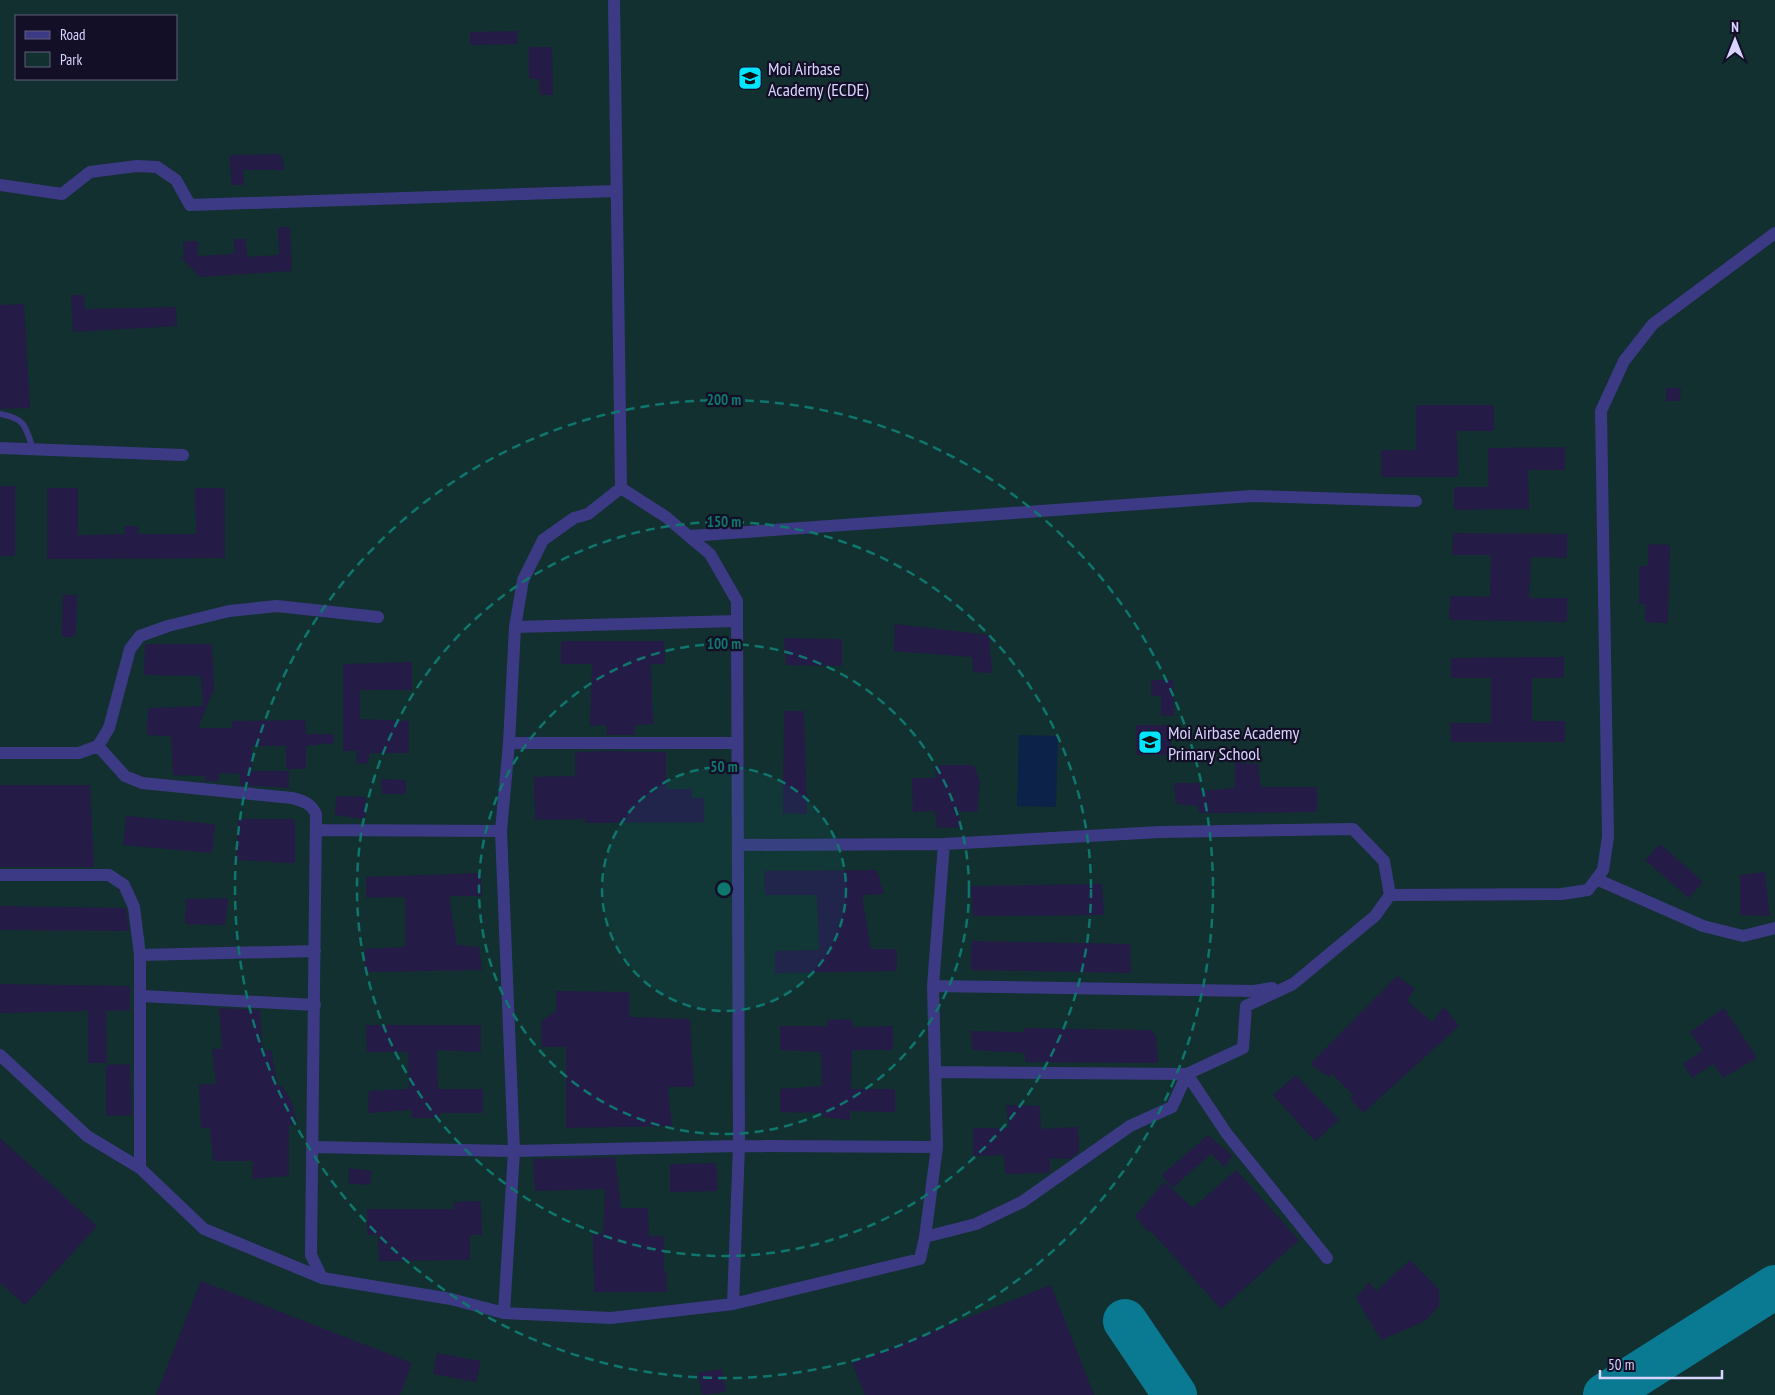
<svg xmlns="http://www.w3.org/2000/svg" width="1775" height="1395" viewBox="0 0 1775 1395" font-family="'PT Sans Narrow',sans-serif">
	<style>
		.green { fill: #12302f; fill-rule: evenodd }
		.water { fill: #0c2248 }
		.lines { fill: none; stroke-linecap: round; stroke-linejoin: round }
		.taxiway { stroke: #0a7a92; stroke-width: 44 }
		.building { fill: #241b47 }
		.lane { stroke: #3d3a85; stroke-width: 6 }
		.street { stroke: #3d3a85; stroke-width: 12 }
		.ring { fill: none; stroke: #0f766e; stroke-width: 2.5; stroke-dasharray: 9 6 }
		.labels { text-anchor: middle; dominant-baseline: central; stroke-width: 4.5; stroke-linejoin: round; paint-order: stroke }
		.poi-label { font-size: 18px; fill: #d9d4ff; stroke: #130f26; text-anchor: start }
		.centre { fill: #0f766e; stroke: #130f26; stroke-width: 2.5 }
		.ring-label { font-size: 15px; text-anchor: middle; font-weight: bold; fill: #0f766e; stroke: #130f26; stroke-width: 4.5; stroke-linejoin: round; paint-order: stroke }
	</style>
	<rect width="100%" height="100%" fill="#130f26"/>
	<path class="green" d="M0 0H1775V1395H0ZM16 16H176V79H16Z"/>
	<path class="water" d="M1019 735 1058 736 1056 807 1017 806Z"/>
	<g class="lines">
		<path class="taxiway" d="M1125 1321 1175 1395
			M1605 1395 1775 1287"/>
	</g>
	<path class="building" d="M517 31 518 44 470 45V32Z
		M529 47H552L553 95H540L539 79H529Z
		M281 154 285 170H243L244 185H231L230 155Z
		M278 227H290L292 271 200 277 180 257H184L183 242 198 241V256L234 254V239H246L247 257 279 255Z
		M71 295H84L85 309 176 307 177 326 73 332Z
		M24 304 30 408 0 409V305Z
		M1666 388H1681L1680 401H1666Z
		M1416 405H1494V431H1457L1458 477H1381V450H1416Z
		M1565 447V470H1528L1529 509 1454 510V487H1488V448Z
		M0 486H15V556H0Z
		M47 488H78V535L125 534 124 526H138V534H196L195 488H225V558L47 559Z
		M1453 533 1567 534V558L1531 557 1529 598H1567V622L1449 620 1450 596 1490 597 1491 555H1452Z
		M1648 544 1670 545 1668 623 1645 622V604H1639V566H1648Z
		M63 595H77L76 634 71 637H62Z
		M895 624 989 635 992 673 973 672 972 657 894 651Z
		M784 638 842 639V666L786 665Z
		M561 641H664L665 664H651L653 724 635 725V735H607L606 725 590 726 592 664H561Z
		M145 644H212L214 689 198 728H232V721L305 720 306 734H334V743L306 746V769H286V746H252V771H289V788L240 785V774L219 773 218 782 205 781V776L173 775 171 736 147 735 148 708 203 706 201 676 144 675Z
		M1564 657V678H1532V721H1565V742H1451L1450 723H1491V678H1451V658Z
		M412 662V690H360V719L409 721V753H370L368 763 356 764 357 751H343V664Z
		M1151 680H1173L1174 716H1161V696H1151Z
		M784 711H804L807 814 783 813Z
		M1136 725H1170L1171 755H1136Z
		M608 751 666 752V789H692V798H704V822L585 823V819L535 820 534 777 575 776V752Z
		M1235 762 1258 764 1261 787H1317V812L1199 813 1198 806 1176 804 1174 783H1199L1201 791 1235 788Z
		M935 765H974L980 782 977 812 958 811 961 827 937 828 935 811 913 812 912 778H936Z
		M381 779 406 780V794H382Z
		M0 785H90L94 867H0Z
		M336 796 366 797 365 819 335 815Z
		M126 816 215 824 212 853 123 845Z
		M238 819H295V863L236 860Z
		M1660 844 1703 882 1689 898 1645 860Z
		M877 870 884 894 862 895 871 949H897V971L775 973V951L819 950 817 895H765L764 871Z
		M1765 872 1770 916 1740 915V875Z
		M481 873 482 896H449L457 945 479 947 482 970 365 972V949L405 947V897L366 898V877Z
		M1102 884 1104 915 973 916 971 886Z
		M228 898 225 925 185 924 186 899Z
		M0 906 126 908 129 931 0 930Z
		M971 941 1130 944 1131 973 971 970Z
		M1397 976 1415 989 1407 1001 1432 1022 1444 1007 1459 1026 1363 1113 1350 1098 1353 1095 1332 1074 1329 1077 1310 1064Z
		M0 984 130 986V1010L106 1011 107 1063H88V1011L0 1013Z
		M556 991 629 992V1017L690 1019 694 1087H668L672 1126 566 1128V1047H542L541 1021 556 1011Z
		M219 1008 260 1010 262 1050H271L278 1086H282L292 1102 297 1124 289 1125V1176L252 1179 253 1161H213L210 1127 201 1129 199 1084H216L212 1049H222Z
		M1724 1008 1757 1058 1723 1078 1713 1064 1692 1078 1683 1064 1703 1050 1690 1032Z
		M851 1019 853 1027 893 1026V1050H852L851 1089H895V1112L850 1111V1120L823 1117V1113L780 1112V1089L822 1086 821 1052 780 1050V1026H827V1020Z
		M366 1025H481V1052L437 1050 438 1089H483V1113H440V1118H412L411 1110 368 1113 369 1091 409 1089 408 1052H367Z
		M1024 1028 1151 1030 1156 1037 1158 1063 1025 1062V1053L972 1050 971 1031 1024 1032Z
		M130 1064 132 1115 106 1116V1065Z
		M1296 1075 1339 1120 1315 1141 1273 1095Z
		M1006 1105 1040 1106 1041 1129 1078 1127 1079 1152 1070 1159 1050 1158V1173L1005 1174 1004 1155 973 1156V1128H1009Z
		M1208 1135 1232 1155 1225 1167 1211 1154 1172 1188 1162 1175Z
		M0 1138 97 1226 25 1305 0 1283Z
		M615 1157 621 1208H648L649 1236H664V1271H667V1292H594L593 1234H603L605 1189 535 1191 533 1159Z
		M716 1163 718 1191 670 1192V1164Z
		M349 1168 372 1171 370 1185 348 1183Z
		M1236 1170 1299 1240 1221 1309 1150 1230 1148 1232 1135 1216 1164 1182 1193 1208Z
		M481 1201 482 1235H470V1260L379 1261 378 1235H367V1209H454V1202Z
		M1410 1260 1439 1290V1306L1425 1321 1381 1340 1356 1298 1369 1282 1376 1291Z
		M201 1281 412 1363 400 1395H156Z
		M1051 1285 1094 1395H865L852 1363Z
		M437 1353 481 1361 476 1382 433 1374Z
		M722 1369 726 1392 702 1395 698 1373Z"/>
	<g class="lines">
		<path class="lane" d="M0 414C26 419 25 426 33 449"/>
		<path class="street" d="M614 0 621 488
			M0 185 62 194 90 172 137 166 157 167 176 180 190 205 617 191
			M0 448 183 455
			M621 488 666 517 710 554 737 601V621L515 627 523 580 543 540 574 518 588 514Z
			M689 536 1252 496 1416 501
			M509 743H737
			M98 746 125 776 142 783 292 798C303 801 311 803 316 814L311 1255 322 1278
			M0 753H79L98 746 109 728 130 649 140 636 168 626 229 611 277 606 378 617
			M317 830 501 831
			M738 845 944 844 1160 832 1353 829 1384 861 1390 895
			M0 875H109L124 885 134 907 140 955V1168
			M1596 879 1703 926 1743 936 1775 928
			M140 955 315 951
			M933 986 1254 991 1272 988
			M142 996 315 1005
			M0 1055 87 1136 140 1168 204 1229 322 1278 451 1299 504 1313 611 1318 733 1304 920 1259 925 1237 976 1224 1022 1202 1130 1126 1172 1107 1187 1074 1243 1048 1246 1006 1293 984 1375 916 1390 895 1562 894 1588 890 1603 870 1608 837 1601 411 1624 361 1653 324 1775 233
			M935 1072 1187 1074 1227 1134 1327 1258
			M313 1147 514 1151 739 1146 937 1147
			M925 1237 937 1147 933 986 944 844
			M733 1304 739 1146 737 621
			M504 1313 514 1151 501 831 509 743 515 627"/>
	</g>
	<circle cx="724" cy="889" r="122" fill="#0f766e" fill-opacity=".12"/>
	<g class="ring">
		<circle cx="724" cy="889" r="122"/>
		<circle cx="724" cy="889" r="245"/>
		<circle cx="724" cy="889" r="367"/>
		<circle cx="724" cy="889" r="489"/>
	</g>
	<defs>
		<g id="school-square" transform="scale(1.25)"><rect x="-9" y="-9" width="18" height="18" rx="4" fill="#00e5ff" stroke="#130f26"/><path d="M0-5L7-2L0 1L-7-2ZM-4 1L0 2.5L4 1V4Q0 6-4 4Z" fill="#111"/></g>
	</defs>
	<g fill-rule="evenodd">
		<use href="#school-square" x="750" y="78"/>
		<use href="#school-square" x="1150" y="742"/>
	</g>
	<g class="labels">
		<g class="poi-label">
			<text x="768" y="68">Moi Airbase<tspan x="768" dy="21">Academy (ECDE)</tspan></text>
			<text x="1168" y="732">Moi Airbase Academy<tspan x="1168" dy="21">Primary School</tspan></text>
		</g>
	</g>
	<circle cx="724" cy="889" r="8" class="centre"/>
	<g class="ring-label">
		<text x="724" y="405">200 m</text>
		<text x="724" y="527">150 m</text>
		<text x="724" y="649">100 m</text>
		<text x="724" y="772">50 m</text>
	</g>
	<rect x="15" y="15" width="162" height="65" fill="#130f26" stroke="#625e7d"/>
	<rect x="25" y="31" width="25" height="8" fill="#3d3a85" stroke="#625e7d"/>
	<text x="60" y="40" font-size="15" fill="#d9d4ff">Road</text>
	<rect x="25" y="52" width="25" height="15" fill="#12302f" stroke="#625e7d"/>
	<text x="60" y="65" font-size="15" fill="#d9d4ff">Park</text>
	<g transform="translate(1735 40)" stroke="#130f26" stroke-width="4" paint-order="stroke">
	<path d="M0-4L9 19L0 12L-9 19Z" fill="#d9d4ff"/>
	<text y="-8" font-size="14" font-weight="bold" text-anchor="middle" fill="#d9d4ff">N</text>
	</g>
	<path d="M1600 1370v8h122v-8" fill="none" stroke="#d9d4ff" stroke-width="2.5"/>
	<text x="1608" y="1370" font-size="15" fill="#d9d4ff" stroke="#130f26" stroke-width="4" paint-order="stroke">50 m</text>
</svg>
